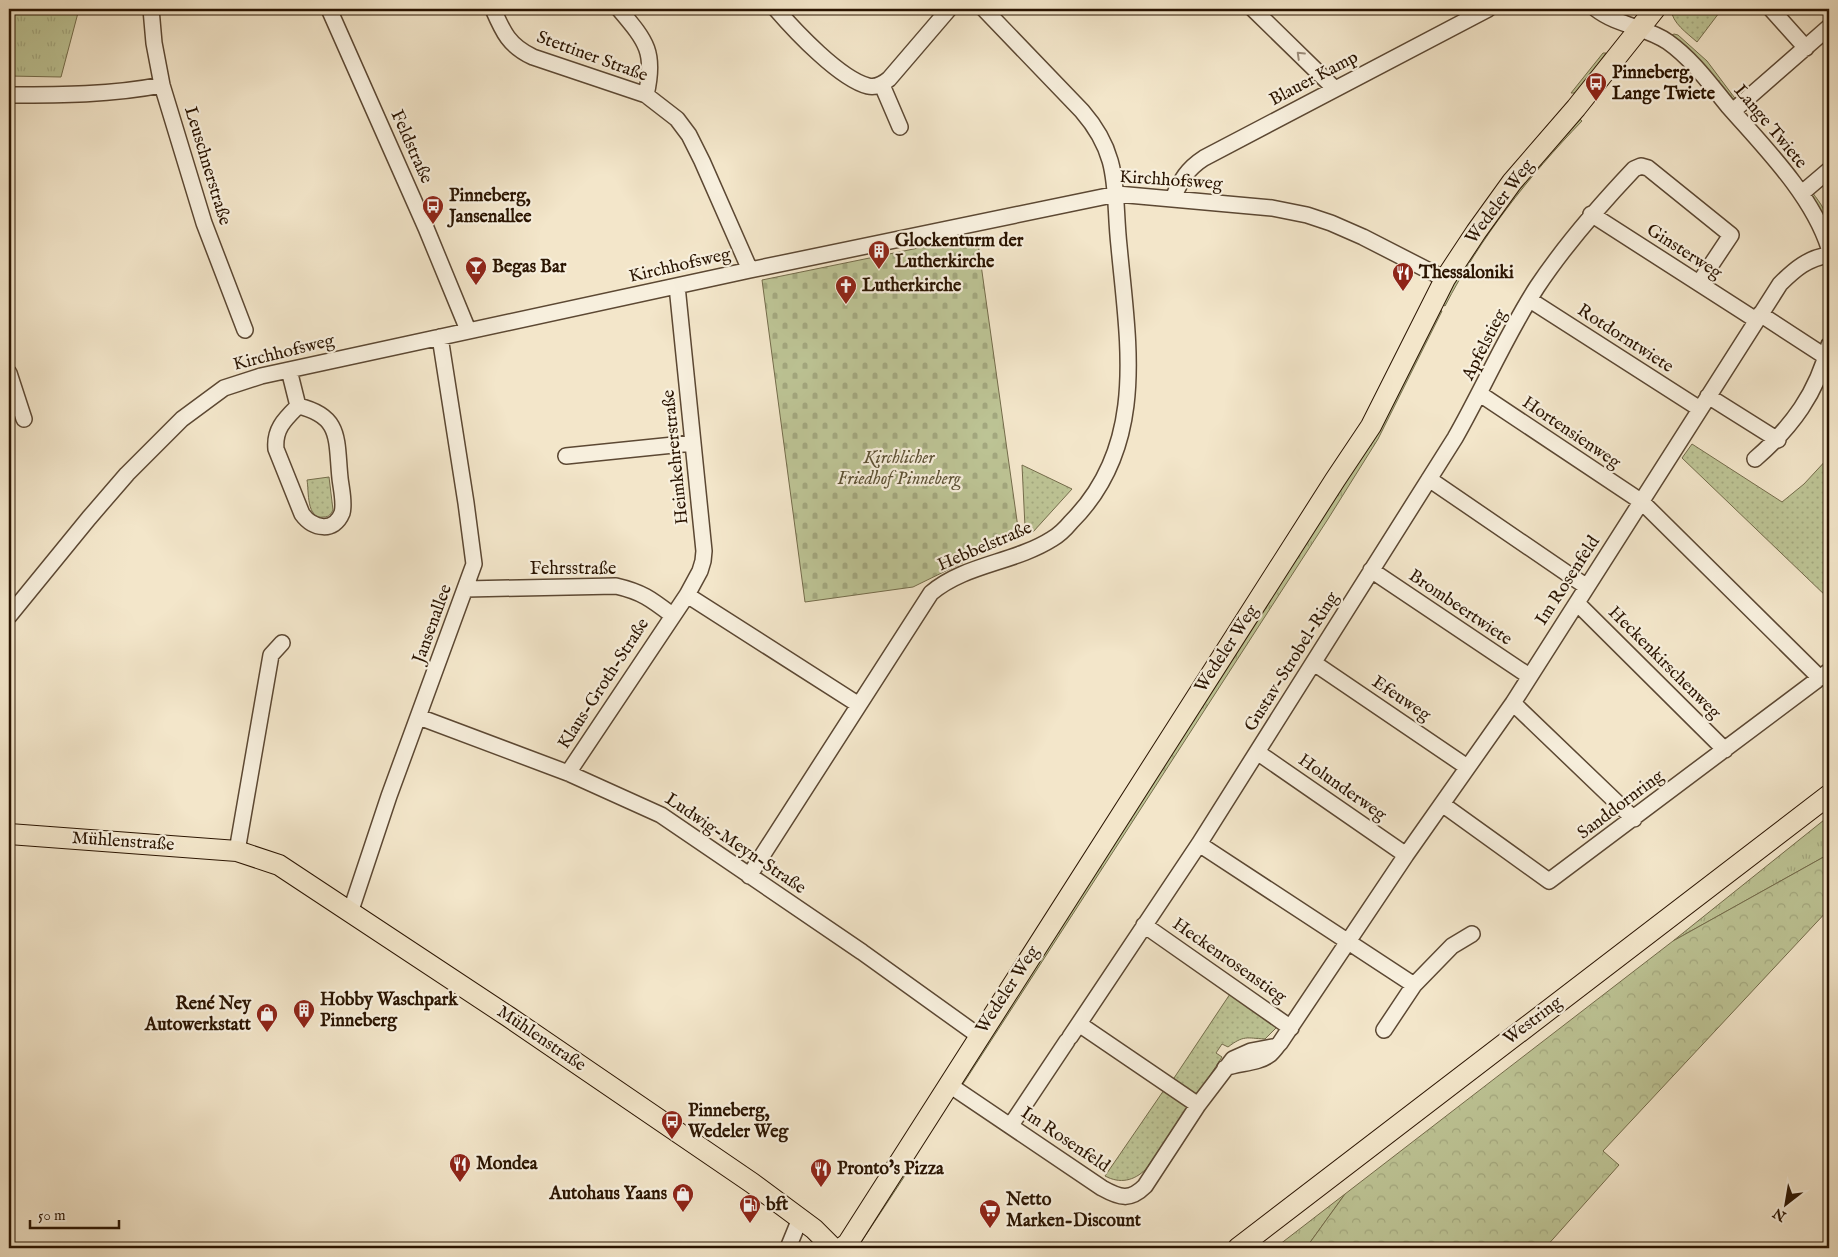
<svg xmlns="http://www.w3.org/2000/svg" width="1838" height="1257" viewBox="0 0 1838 1257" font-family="'IM FELL English',serif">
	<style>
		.grass { fill: url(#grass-tufts); stroke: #746c4b }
		.forest { fill: url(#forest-crowns); stroke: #746c4b }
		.cemetery { fill: url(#cemetery-stones); stroke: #746c4b }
		.park { fill: url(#park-dots); stroke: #746c4b }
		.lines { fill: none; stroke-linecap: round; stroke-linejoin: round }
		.minor-casing { stroke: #5c4833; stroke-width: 18 }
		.major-casing { stroke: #2a1401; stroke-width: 22 }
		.minor { stroke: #f7efdd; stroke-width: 15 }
		.major { stroke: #f3e6ca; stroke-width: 20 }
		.oneway { stroke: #9b8c7a }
		.labels { text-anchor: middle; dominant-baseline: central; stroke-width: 4.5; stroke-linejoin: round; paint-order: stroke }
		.street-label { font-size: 18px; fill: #2a1401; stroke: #f7efdd }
		.poi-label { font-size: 18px; font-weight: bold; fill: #2a1401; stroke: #f7efdd; text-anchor: start }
		.park-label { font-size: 18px; font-style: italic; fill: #5d5235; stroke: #f7efdd }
	</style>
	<defs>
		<pattern id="grass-tufts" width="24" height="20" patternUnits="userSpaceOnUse" patternTransform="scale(1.25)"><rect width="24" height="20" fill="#bdc495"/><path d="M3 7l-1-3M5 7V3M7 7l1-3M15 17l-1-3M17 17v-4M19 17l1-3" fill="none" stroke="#a3a87f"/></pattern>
		<pattern id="forest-crowns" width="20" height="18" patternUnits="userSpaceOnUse" patternTransform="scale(1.25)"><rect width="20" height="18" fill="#bdc495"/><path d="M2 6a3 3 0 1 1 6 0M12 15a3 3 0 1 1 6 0" fill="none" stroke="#a3a87f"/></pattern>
		<pattern id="cemetery-stones" width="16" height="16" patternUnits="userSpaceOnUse" patternTransform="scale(1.25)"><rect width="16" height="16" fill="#bdc495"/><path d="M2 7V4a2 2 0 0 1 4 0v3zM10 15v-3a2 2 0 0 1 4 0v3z" fill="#a3a87f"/></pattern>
		<pattern id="park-dots" width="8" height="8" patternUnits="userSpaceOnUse" patternTransform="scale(1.25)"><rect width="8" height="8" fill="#bdc495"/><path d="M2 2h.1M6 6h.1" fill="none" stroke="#a3a87f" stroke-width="1.8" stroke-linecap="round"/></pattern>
	</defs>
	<rect width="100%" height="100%" fill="#f3e6ca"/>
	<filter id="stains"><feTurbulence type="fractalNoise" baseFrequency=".004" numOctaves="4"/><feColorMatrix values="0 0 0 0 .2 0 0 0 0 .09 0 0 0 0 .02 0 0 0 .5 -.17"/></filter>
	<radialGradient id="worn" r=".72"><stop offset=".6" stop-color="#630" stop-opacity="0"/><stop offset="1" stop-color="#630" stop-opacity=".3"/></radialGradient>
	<path class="grass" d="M9 9H79L61 77 9 76Z
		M1674 34 1678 35 1707 61 1737 101 1732 100 1698 58 1672 35Z
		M1603 53H1606L1577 93H1571Z
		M1580 119 1582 121C1529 176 1480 238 1445 306L1440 303 1513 190Z
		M1812 192C1821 204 1829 214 1829 230L1810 196Z
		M1437 308 1442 311 1378 439 1328 519 963 1084 960 1081Z
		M1829 816V854L1673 941Z
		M903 1171H908L860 1244 857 1245Z
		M1345 1194 1306 1248H1275Z"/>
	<path class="forest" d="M1829 854V909L1603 1151 1619 1165 1545 1248H1306L1345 1194 1673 941Z"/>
	<path class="cemetery" d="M977 236 1019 535 913 587 805 602 762 280Z"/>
	<path class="park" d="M1671 9H1722L1697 42C1687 33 1672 23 1671 9Z
		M1692 444 1782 502 1804 484 1829 457V599L1682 458Z
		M1022 465 1072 489 1033 532 1025 527Z
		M329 477 333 510C331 514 329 517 324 517 306 520 309 491 307 480Z
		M1230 994 1277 1027 1265 1039C1246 1038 1244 1035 1228 1047L1222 1044 1216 1053 1222 1057 1196 1097 1172 1081Z
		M1164 1090 1189 1108 1146 1169C1134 1181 1120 1184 1105 1176Z"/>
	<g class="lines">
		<g class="minor-casing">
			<path id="minor" d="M151 9 154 43 162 85 204 223 245 330
				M329 9 426 228 468 330
				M493 9C503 32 509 46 533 57L646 95 677 119 689 135 702 161 750 270
				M619 9C646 41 656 52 646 95
				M776 9C795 31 840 79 868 86 876 88 883 84 889 79L949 9
				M1253 9 1335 89
				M1596 9C1618 26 1647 27 1668 42 1692 59 1710 84 1728 106 1765 148 1812 195 1829 248
				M1771 9 1806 48
				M882 85 900 127
				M9 95C61 95 111 95 162 85
				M1733 111 1829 27
				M1802 193 1829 170
				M1173 198C1181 180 1187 169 1204 158L1488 9
				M1591 214 1756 320
				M1530 300 1700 409
				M1760 314 1826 357
				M289 370 298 406C285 419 274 429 276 449L302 514C313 529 334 533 342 513 345 503 341 488 340 478 336 440 342 416 298 406
				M9 373 24 419
				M1480 394 1642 502 1820 678
				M1708 396 1778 440
				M566 456 693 443
				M1755 459C1792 427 1817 393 1829 345
				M1429 479 1587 587
				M1371 570 1529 676
				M466 589 616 586C642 592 651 599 672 615
				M687 595 859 705
				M1577 603 1725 750
				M9 616 89 518 127 474 182 419 224 388 261 376 750 270 1117 194 1272 208 1307 215 1331 223 1363 237 1445 279
				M1314 663 1467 767
				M1513 703 1634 819
				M419 717 568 773 661 815 862 952 979 1036
				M1257 752 1406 855
				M568 773 687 595 700 571 703 561 704 551 677 286
				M1442 804 1549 881 1829 671
				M1199 844 1414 985 1452 946 1472 934
				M237 851 271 655 282 643
				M749 876 931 593C965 564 1014 563 1052 539 1059 535 1066 528 1071 522 1148 445 1128 343 1119 246 1113 191 1122 157 1082 111L984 9
				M350 913 389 796 474 564 466 503 440 337
				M1144 925 1291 1028
				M1079 1024 1198 1105
				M1384 1030 1414 985
				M1070 1037 1199 844 1455 438C1483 389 1506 335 1537 287 1565 245 1599 206 1634 169L1641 166 1648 168 1731 235 1699 283
				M1225 1068C1238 1063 1259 1063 1269 1055 1273 1052 1276 1047 1280 1043L1406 855 1513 703 1780 284C1795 269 1808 258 1829 255
				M948 1084 1102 1188C1120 1198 1130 1201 1145 1186L1198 1105 1233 1059 1251 1051 1272 1047
				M1011 1125 1067 1041
				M788 1248 797 1226"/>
		</g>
		<g class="major-casing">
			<path id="major" d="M9 834 237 851 279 865 509 1017 752 1183 814 1229 833 1248
				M842 1248 848 1243 1335 480 1371 426 1445 279 1476 232 1512 182 1576 108 1655 9
				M1238 1248 1829 795"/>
		</g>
		<use href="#minor" class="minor"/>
		<use href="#major" class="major"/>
	</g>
	<defs><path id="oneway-chevron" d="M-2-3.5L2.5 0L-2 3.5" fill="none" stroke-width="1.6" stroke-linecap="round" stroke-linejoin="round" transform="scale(1.25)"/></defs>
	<use class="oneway" href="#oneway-chevron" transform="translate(1300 55) rotate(-136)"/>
	<defs>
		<g id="bus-pin" transform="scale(1.125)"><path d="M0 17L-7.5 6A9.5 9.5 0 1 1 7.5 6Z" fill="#8f2418" stroke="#f7efdd"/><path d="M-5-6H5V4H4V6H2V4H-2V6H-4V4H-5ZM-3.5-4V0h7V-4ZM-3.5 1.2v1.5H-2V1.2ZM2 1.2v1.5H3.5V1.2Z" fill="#fff"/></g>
		<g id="building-pin" transform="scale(1.125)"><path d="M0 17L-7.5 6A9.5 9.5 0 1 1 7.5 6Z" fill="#8f2418" stroke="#f7efdd"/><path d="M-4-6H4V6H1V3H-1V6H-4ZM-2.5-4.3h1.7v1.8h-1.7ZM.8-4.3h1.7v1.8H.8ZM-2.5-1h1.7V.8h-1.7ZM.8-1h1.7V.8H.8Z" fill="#fff"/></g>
		<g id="bar-pin" transform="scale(1.125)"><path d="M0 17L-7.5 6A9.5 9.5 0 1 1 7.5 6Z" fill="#8f2418" stroke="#f7efdd"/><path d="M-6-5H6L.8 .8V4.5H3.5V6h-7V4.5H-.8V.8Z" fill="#fff"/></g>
		<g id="restaurant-pin" transform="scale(1.125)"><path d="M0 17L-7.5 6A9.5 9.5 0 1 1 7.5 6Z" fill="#8f2418" stroke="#f7efdd"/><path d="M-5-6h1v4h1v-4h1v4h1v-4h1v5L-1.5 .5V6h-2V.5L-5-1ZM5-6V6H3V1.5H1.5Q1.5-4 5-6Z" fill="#fff"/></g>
		<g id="church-pin" transform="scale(1.125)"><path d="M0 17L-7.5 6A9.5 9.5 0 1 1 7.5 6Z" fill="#8f2418" stroke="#f7efdd"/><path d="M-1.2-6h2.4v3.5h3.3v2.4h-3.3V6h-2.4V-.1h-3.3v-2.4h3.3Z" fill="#fff"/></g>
		<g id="shop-pin" transform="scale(1.125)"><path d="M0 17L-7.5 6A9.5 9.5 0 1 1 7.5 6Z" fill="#8f2418" stroke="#f7efdd"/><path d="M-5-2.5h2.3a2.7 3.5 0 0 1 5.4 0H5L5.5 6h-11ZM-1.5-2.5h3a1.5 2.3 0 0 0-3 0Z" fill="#fff"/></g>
		<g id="fuel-pin" transform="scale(1.125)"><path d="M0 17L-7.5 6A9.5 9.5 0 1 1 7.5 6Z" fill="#8f2418" stroke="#f7efdd"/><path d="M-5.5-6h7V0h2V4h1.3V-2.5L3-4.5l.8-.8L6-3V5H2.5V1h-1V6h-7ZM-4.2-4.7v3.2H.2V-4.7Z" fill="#fff"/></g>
		<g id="supermarket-pin" transform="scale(1.125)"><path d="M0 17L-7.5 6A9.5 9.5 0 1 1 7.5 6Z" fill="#8f2418" stroke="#f7efdd"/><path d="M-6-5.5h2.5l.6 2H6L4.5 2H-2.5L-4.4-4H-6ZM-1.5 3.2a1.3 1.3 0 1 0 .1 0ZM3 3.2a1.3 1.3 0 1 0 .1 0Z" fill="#fff"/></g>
	</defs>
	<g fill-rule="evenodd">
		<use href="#bus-pin" x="1596" y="83"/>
		<use href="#bus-pin" x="433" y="206"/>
		<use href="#building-pin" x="879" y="251"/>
		<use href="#bar-pin" x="476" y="267"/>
		<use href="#restaurant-pin" x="1403" y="273"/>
		<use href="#church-pin" x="846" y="286"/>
		<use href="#building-pin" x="304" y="1010"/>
		<use href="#shop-pin" x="267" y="1014"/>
		<use href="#bus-pin" x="672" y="1121"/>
		<use href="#restaurant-pin" x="460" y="1164"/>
		<use href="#restaurant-pin" x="821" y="1169"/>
		<use href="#shop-pin" x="683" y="1194"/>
		<use href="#fuel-pin" x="750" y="1205"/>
		<use href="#supermarket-pin" x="990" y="1210"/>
	</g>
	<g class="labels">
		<g class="street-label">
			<text transform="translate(592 57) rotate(20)">Stettiner Straße</text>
			<text transform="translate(1314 79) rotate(-28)">Blauer Kamp</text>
			<text transform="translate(1770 127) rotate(50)">Lange Twiete</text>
			<text transform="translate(411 147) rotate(66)">Feldstraße</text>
			<text transform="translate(207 166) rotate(73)">Leuschnerstraße</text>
			<text transform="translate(1171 181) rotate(4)">Kirchhofsweg</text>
			<text transform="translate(1500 202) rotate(-53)">Wedeler Weg</text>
			<text transform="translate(1684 252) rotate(33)">Ginsterweg</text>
			<text transform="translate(680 266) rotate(-13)">Kirchhofsweg</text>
			<text transform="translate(1625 339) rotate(33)">Rotdorntwiete</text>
			<text transform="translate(1485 345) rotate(-63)">Apfelstieg</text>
			<text transform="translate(284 353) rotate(-14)">Kirchhofsweg</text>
			<text transform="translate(1571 433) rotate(34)">Hortensienweg</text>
			<text transform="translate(676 457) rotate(-96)">Heimkehrerstraße</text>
			<text transform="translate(985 547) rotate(-23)">Hebbelstraße</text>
			<text x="573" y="569">Fehrsstraße</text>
			<text transform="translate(1568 581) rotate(-57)">Im Rosenfeld</text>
			<text transform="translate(1460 608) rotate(34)">Brombeertwiete</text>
			<text transform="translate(433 624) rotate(-70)">Jansenallee</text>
			<text transform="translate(1227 649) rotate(-57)">Wedeler Weg</text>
			<text transform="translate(1292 662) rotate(-58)">Gustav-Strobel-Ring</text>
			<text transform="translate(1664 663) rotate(45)">Heckenkirschenweg</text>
			<text transform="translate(604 684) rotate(-57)">Klaus-Groth-Straße</text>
			<text transform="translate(1401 699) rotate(34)">Efeuweg</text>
			<text transform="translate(1342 788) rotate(35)">Holunderweg</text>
			<text transform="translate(1621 805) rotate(-37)">Sanddornring</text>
			<text transform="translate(123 842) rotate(4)">Mühlenstraße</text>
			<text transform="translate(735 844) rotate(34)">Ludwig-Meyn-Straße</text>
			<text transform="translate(1229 961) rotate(35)">Heckenrosenstieg</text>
			<text transform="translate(1008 990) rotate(-57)">Wedeler Weg</text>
			<text transform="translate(1533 1021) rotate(-37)">Westring</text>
			<text transform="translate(541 1039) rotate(34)">Mühlenstraße</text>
			<text transform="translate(1065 1140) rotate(34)">Im Rosenfeld</text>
		</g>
		<g class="poi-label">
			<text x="1612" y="73">Pinneberg,<tspan x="1612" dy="21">Lange Twiete</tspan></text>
			<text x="449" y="196">Pinneberg,<tspan x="449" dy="21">Jansenallee</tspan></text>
			<text x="895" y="241">Glockenturm der<tspan x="895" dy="21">Lutherkirche</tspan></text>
			<text x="492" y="267">Begas Bar</text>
			<text x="1419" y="273">Thessaloniki</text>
			<text x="862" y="286">Lutherkirche</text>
			<text x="320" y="1000">Hobby Waschpark<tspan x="320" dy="21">Pinneberg</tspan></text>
			<text x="251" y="1004" text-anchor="end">René Ney<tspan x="251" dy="21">Autowerkstatt</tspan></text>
			<text x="688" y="1111">Pinneberg,<tspan x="688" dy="21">Wedeler Weg</tspan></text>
			<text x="476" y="1164">Mondea</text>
			<text x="837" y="1169">Pronto's Pizza</text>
			<text x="667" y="1194" text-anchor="end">Autohaus Yaans</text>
			<text x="1006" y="1200">Netto<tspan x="1006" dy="21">Marken-Discount</tspan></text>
			<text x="766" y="1205">bft</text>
		</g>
		<g class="park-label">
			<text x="899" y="458">Kirchlicher<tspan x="899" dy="21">Friedhof Pinneberg</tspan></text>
		</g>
	</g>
	<rect width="1838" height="1257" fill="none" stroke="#f3e6ca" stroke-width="30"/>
	<rect x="10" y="10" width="1818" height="1237" fill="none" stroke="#2a1401" stroke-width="2.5"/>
	<rect x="15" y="15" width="1808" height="1227" fill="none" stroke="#2a1401"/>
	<g transform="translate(1786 1204) rotate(211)" stroke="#f7efdd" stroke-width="4" paint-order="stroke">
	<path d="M0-4L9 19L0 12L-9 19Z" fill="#2a1401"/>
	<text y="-8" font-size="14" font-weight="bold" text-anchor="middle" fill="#2a1401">N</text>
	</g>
	<path d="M30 1220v8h89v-8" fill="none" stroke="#2a1401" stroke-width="2.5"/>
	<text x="38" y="1220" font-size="15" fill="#2a1401" stroke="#f7efdd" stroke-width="4" paint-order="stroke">50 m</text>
	<rect width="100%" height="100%" filter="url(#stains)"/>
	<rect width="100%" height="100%" fill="url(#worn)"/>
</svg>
